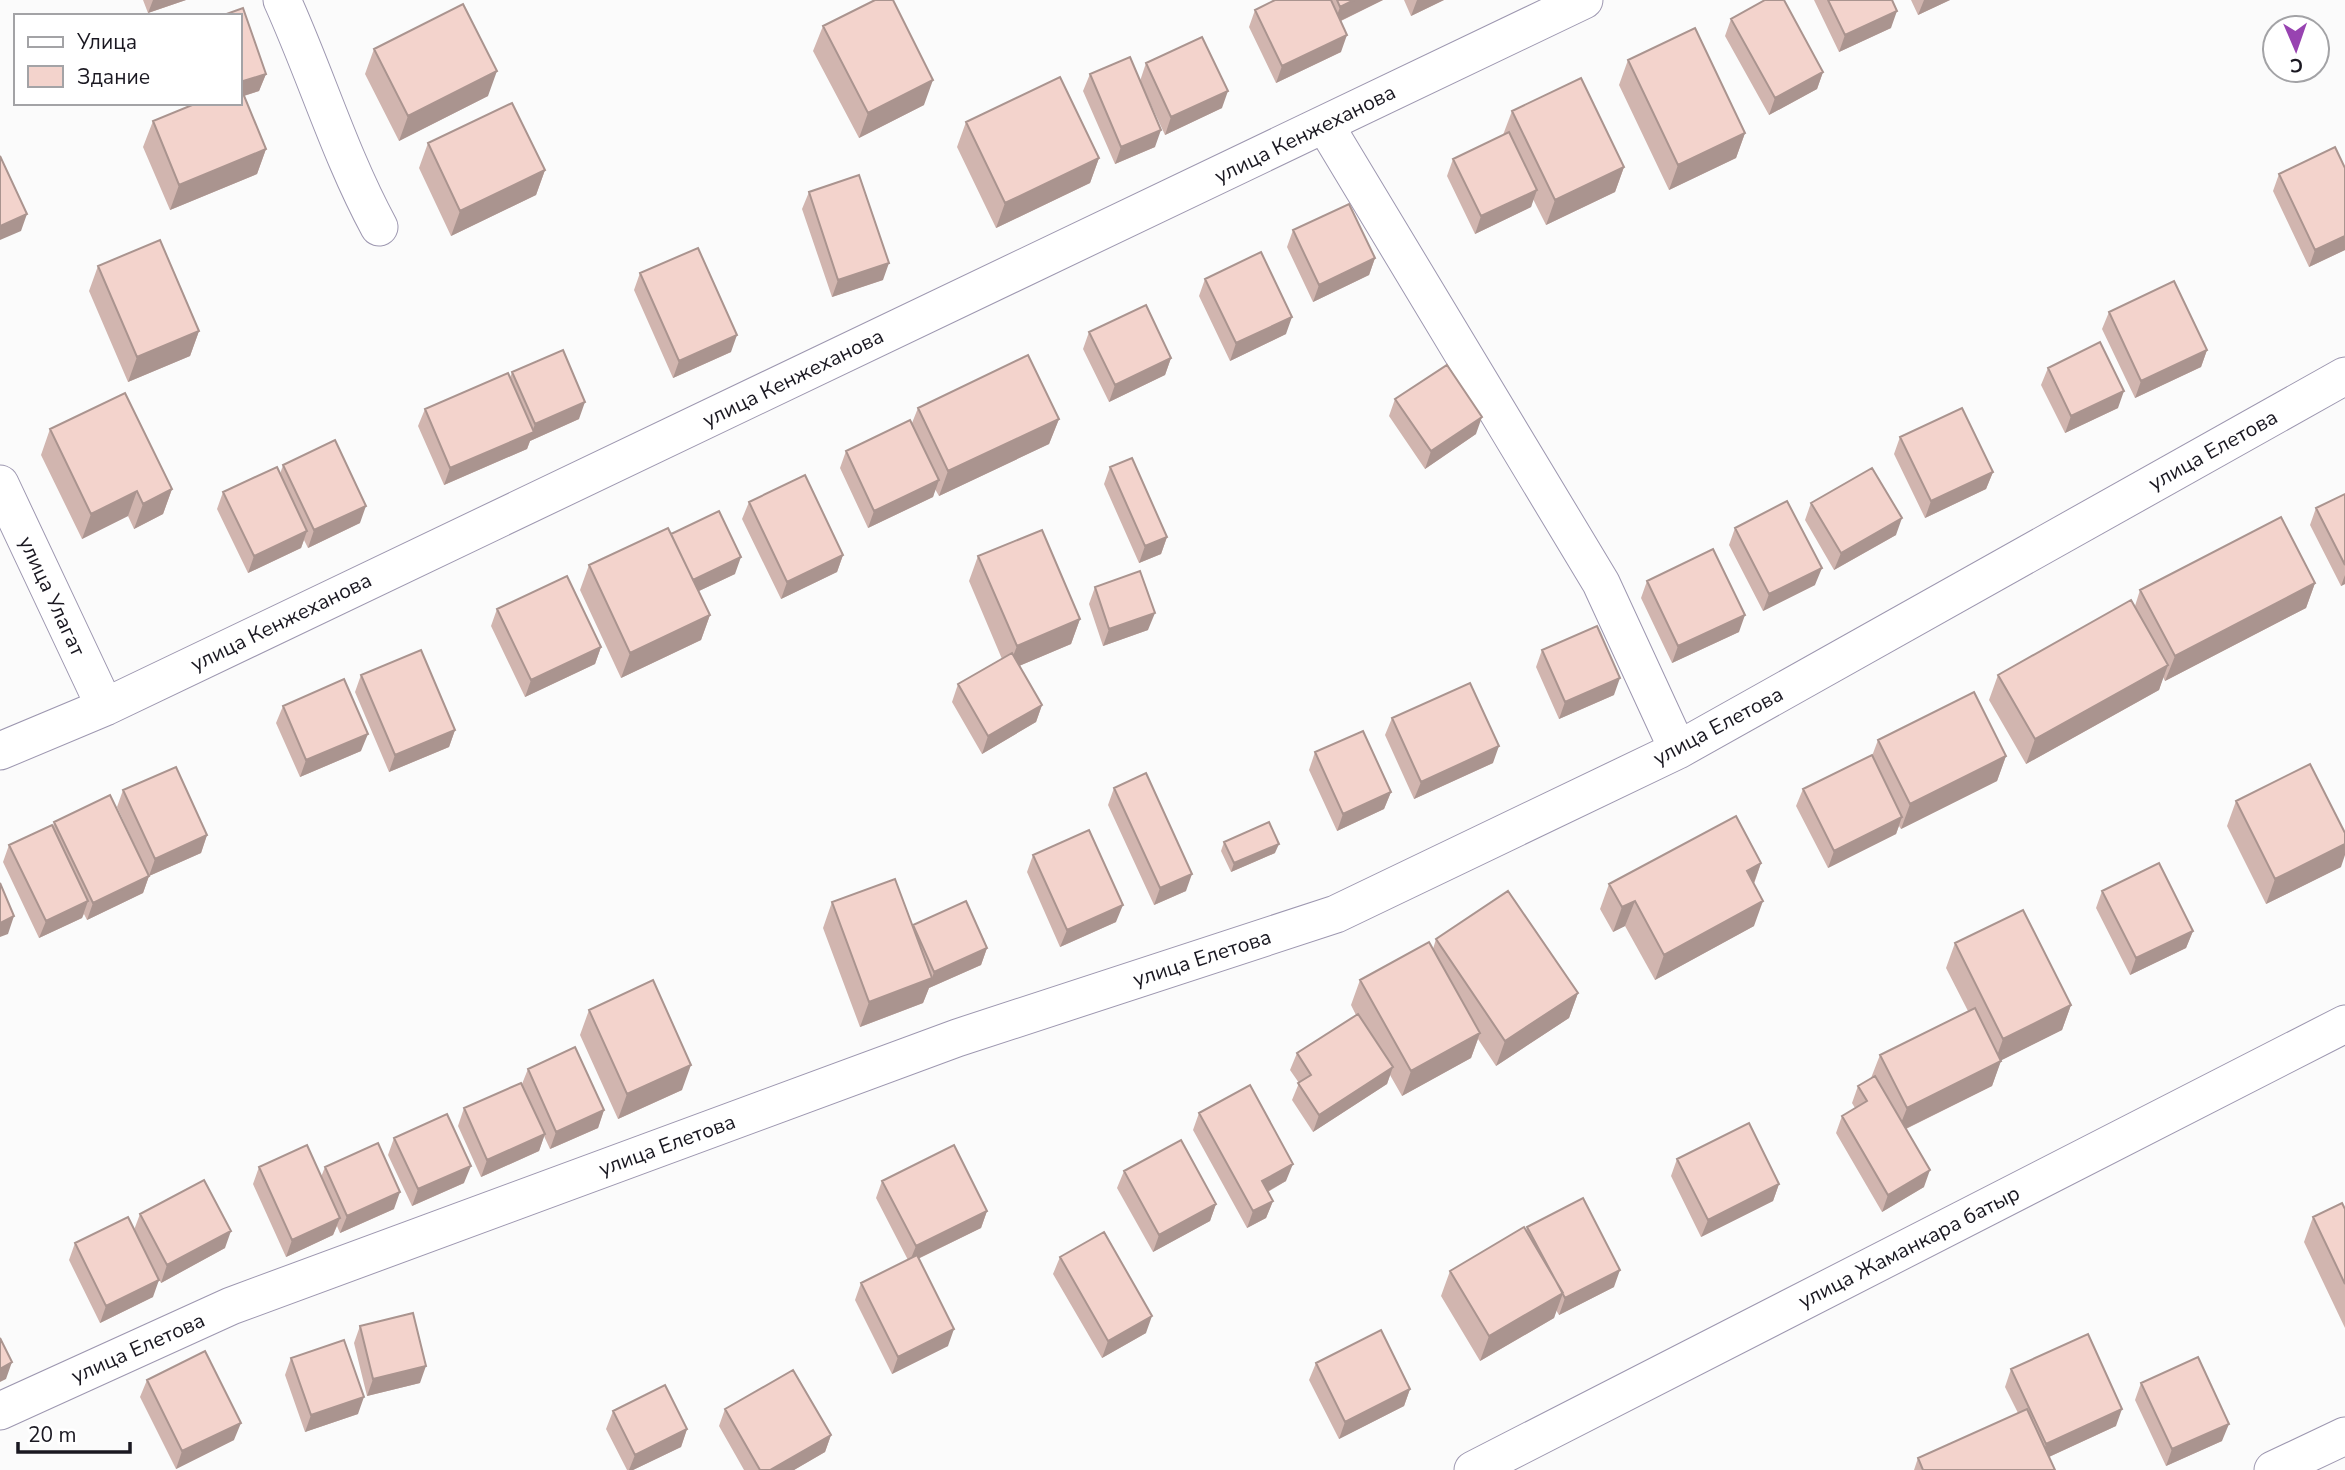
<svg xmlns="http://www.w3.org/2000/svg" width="2345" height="1470" viewBox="0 0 2345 1470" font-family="'Nunito Sans',sans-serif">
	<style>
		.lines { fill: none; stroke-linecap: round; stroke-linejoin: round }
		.street-casing { stroke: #9d97b0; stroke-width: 39 }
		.street { stroke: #fff; stroke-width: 37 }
		.wall { fill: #d1b5af }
		.shaded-wall { fill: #aa948f }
		.building { fill: #f3d3cc; stroke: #aa948f; stroke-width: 2 }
		.labels { text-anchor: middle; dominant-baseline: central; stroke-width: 5; stroke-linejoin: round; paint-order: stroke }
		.street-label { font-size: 21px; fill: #1a1821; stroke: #fff }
	</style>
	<rect width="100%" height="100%" fill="#fbfbfb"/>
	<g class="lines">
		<g class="street-casing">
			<path id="street" d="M282 0C316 75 340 155 379 227
				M1325 125 1601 583 1678 750
				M0 484 105 707
				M0 751 105 707 1584 0
				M0 1411 231 1306 957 1038 1336 914 1678 750 2345 376
				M1473 1470 2345 1024
				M2273 1470 2345 1436"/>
		</g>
		<use href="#street" class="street"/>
	</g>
	<path class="wall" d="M143 0H186L148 13Z
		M1275 0H1383L1341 21V52L1276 83 1249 27 1255 10Z
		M1404 0H1444L1411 16Z
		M1814 0H1892L1891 28 1839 52Z
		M1911 0H1950L1918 15Z
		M240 16 266 74 259 91 244 96 266 149 257 174 170 210 143 147 153 121 240 103Z
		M1731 19 1823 72 1817 89 1769 115 1725 36Z
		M823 26 924 105 859 138 813 51Z
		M374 49 488 96 399 141 365 74Z
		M1628 60 1745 133 1736 158 1669 190 1619 85Z
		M1146 63 1222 108 1165 135 1140 81Z
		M1090 74 1155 147 1115 164 1083 91Z
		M1512 111 1624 167 1615 192 1546 225 1533 199 1531 207 1475 234 1447 176 1453 159 1503 135Z
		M966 122 1099 158 1090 183 996 228 957 147Z
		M428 143 545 170 536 195 451 236 419 168Z
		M2279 174 2345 250 2309 267 2273 191Z
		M809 192 883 280 832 297 802 209Z
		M1293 230 1375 258 1369 275 1313 302 1287 247Z
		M98 266 199 331 190 356 128 382 89 291Z
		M640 273 731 352 673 378 634 290Z
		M1205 279 1286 334 1230 361 1199 296Z
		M2109 312 2207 350 2201 367 2135 398 2102 329Z
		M1089 332 1171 358 1165 375 1109 402 1083 349Z
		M2048 368 2118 408 2065 433 2041 385Z
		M512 372 579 419 530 441 527 449 444 485 418 426 425 409 510 378Z
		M1395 399 1476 434 1425 469 1389 416Z
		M918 408 1059 419 1049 444 939 496 935 489 933 497 868 528 840 468 846 451 912 423Z
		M50 429 172 489 163 514 134 529 128 516 82 539 41 455Z
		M1900 437 1993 472 1986 489 1925 518 1894 454Z
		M283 465 360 523 308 548 304 540 301 548 248 573 217 509 223 492 280 474Z
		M1110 467 1167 537 1161 554 1139 563 1104 484Z
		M2345 494V584L2341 586 2310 525 2316 508Z
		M749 502 843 555 837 572 781 599 742 519Z
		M1811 503 1896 535 1834 570 1805 520Z
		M1735 528 1815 585 1763 611 1729 545Z
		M671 534 735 574 699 591 710 615 701 640 621 678 580 590 589 565Z
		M978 556 1080 619 1071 644 1019 666 1042 705 1036 722 982 754 952 702 958 684 1002 659 969 581Z
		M1647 581 1739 632 1672 663 1641 598Z
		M2315 583 2306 608 2165 681 2163 677 2159 690 2026 764 1989 700 1998 675 2135 606 2140 590Z
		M1095 587 1148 630 1103 646 1089 604Z
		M497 609 601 647 595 664 525 697 491 626Z
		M1542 650 1614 695 1559 719 1536 667Z
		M361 675 455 730 449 747 389 772 355 692Z
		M283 706 361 751 300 777 276 723Z
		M1392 718 1493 763 1414 799 1385 735Z
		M1878 740 2006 756 1997 781 1901 829 1899 826 1896 834 1828 868 1796 806 1803 789 1872 756Z
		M1315 752 1391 792 1384 809 1337 831 1309 770Z
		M1114 788 1186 891 1154 905 1108 805Z
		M123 790 207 835 201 853 149 876 143 893 87 920 84 914 82 918 39 938 3 862 9 845 53 826 54 822 141 859 117 807Z
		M2236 801 2341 867 2266 904 2227 826Z
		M1224 842 1275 853 1231 872 1221 851Z
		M1033 855 1116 922 1060 947 1027 872Z
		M1761 863 1754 884V926L1655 980 1625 926 1613 932 1600 909 1609 884Z
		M2102 891 2193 931 2186 948 2130 975 2096 908Z
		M832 902 913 926 987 948 981 965 929 988 923 1003 860 1027 823 928Z
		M1436 939 1578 993 1569 1018 1496 1066 1478 1039 1471 1058 1402 1096 1390 1075 1387 1084 1313 1132 1292 1100 1299 1083 1290 1070 1297 1053 1356 1015 1351 1005 1360 980 1433 949Z
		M1955 943 2071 1005 2062 1030 2001 1060 1992 1086 1906 1129 1924 1187 1882 1212 1836 1133 1842 1116 1855 1108 1852 1103 1858 1086 1871 1078 1880 1055 1968 1011 1946 968Z
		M589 1010 682 1090 618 1119 580 1035Z
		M528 1069 604 1110 598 1128 550 1149 544 1136 539 1151 481 1177 458 1126 464 1108 522 1084Z
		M1199 1113 1286 1181 1268 1192 1273 1201 1266 1218 1247 1228 1193 1130Z
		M394 1138 464 1183 412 1206 388 1155Z
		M1677 1159 1779 1184 1773 1201 1701 1237 1671 1176Z
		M259 1167 321 1177 325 1167 394 1209 340 1233 337 1226 333 1235 286 1257 253 1184Z
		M1124 1171 1216 1204 1210 1221 1153 1252 1117 1188Z
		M882 1181 987 1211 981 1228 918 1259 948 1346 892 1374 855 1300 861 1283 908 1260 876 1198Z
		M2345 1209V1328L2304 1242 2313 1217Z
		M140 1214 225 1248 161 1283 148 1258 153 1297 100 1323 69 1260 75 1243 134 1230Z
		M1527 1227 1614 1287 1559 1315 1556 1310 1554 1318 1480 1361 1441 1296 1450 1271 1526 1231Z
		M1060 1257 1146 1333 1102 1358 1053 1274Z
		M360 1326 420 1383 367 1396 354 1343Z
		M291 1358 358 1414 305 1432 285 1375Z
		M1316 1363 1410 1389 1404 1406 1339 1439 1309 1380Z
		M2011 1369 2116 1426 2049 1457 2055 1470H1914L1918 1458 2018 1413 2005 1387Z
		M147 1380 234 1440 176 1469 140 1397Z
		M2141 1383 2222 1441 2166 1466 2135 1400Z
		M725 1409 831 1435 825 1452 794 1470H744L719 1426Z
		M613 1411 687 1429 681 1447 633 1470H627L606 1429Z"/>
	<path class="shaded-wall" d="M153 0H186L148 13Z
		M1354 0H1383L1334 24 1340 7Z
		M1417 0H1444L1411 16Z
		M1924 0H1950L1918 15Z
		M1897 11 1891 28 1839 52 1845 35Z
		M1347 35 1341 52 1276 83 1282 66Z
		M497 71 488 96 399 141 408 116Z
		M1823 72 1817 89 1769 115 1775 98Z
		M266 74 259 91 240 97V82Z
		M933 80 924 105 859 138 868 113Z
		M1228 91 1222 108 1165 135 1171 117Z
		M1161 130 1155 147 1115 164 1121 147Z
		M1745 133 1736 158 1669 190 1678 165Z
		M266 149 257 174 170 210 179 185Z
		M1099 158 1090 183 996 228 1005 203Z
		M1624 167 1615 192 1546 225 1555 200Z
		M545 170 536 195 451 236 460 211Z
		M1537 190 1531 207 1475 234 1481 216Z
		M27 214 21 231 0 240V226Z
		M2345 236V250L2309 267 2315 250Z
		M1375 258 1369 275 1313 302 1319 285Z
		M889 263 883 280 832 297 838 280Z
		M1292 317 1286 334 1230 361 1236 343Z
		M199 331 190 356 128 382 137 357Z
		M737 335 731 352 673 378 679 361Z
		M2207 350 2201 367 2135 398 2141 381Z
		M1171 358 1165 375 1109 402 1115 385Z
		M2124 391 2118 408 2065 433 2071 416Z
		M585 402 579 419 530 441 527 449 444 485 450 468 532 432 535 424Z
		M1482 417 1476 434 1425 469 1431 451Z
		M1059 419 1049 444 939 496 948 471Z
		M1993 472 1986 489 1925 518 1931 501Z
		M939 480 933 497 868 528 874 511Z
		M172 489 163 514 134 529 143 504Z
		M137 491 128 516 82 539 91 514Z
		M366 506 360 523 308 548 314 530Z
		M1902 518 1896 535 1834 570 1841 553Z
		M307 531 301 548 248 573 254 556Z
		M1167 537 1161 554 1139 563 1145 546Z
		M843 555 837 572 781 599 787 582Z
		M741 557 735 574 684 598 690 581Z
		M1822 568 1815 585 1763 611 1769 594Z
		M2345 575V584L2341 586Z
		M2315 583 2306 608 2165 681 2175 656Z
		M1155 613 1148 630 1103 646 1109 629Z
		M710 615 701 640 621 678 630 653Z
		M1745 615 1739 632 1672 663 1678 646Z
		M1080 619 1071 644 1007 671 1017 646Z
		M601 647 595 664 525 697 531 680Z
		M2168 665 2159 690 2026 764 2035 739Z
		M1620 678 1614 695 1559 719 1565 702Z
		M1042 705 1036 722 982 754 988 736Z
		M455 730 449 747 389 772 395 755Z
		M368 734 361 751 300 777 306 760Z
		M1499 746 1493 763 1414 799 1421 782Z
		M2006 756 1997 781 1901 829 1910 804Z
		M1391 792 1384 809 1337 831 1343 814Z
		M1902 817 1896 834 1828 868 1834 851Z
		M207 835 201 853 149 876 155 859Z
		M1279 844 1275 853 1231 872 1234 863Z
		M2345 844V855L2341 867 2266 904 2275 879Z
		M1761 863 1752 888 1747 871Z
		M1192 874 1186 891 1154 905 1160 888Z
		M149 876 143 893 87 920 93 903Z
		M88 901 82 918 39 938 46 921Z
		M1635 901 1625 926 1613 932 1622 907Z
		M1763 901 1754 926 1655 980 1664 955Z
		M1123 905 1116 922 1060 947 1067 930Z
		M14 916 8 934 0 937V923Z
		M2193 931 2186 948 2130 975 2136 958Z
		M987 948 981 965 929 988 923 1003 860 1027 869 1002 932 978 934 972Z
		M1578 993 1569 1018 1496 1066 1505 1041Z
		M2071 1005 2062 1030 1994 1064 2003 1039Z
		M1480 1033 1471 1058 1402 1096 1411 1071Z
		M2001 1061 1992 1086 1897 1133 1907 1108Z
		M691 1065 682 1090 618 1119 627 1094Z
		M1393 1067 1387 1084 1313 1132 1319 1115Z
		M604 1110 598 1128 550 1149 556 1132Z
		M545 1134 539 1151 481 1177 487 1160Z
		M1293 1164 1286 1181 1256 1198 1262 1181Z
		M471 1166 464 1183 412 1206 418 1189Z
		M1930 1170 1924 1187 1882 1212 1888 1195Z
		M1779 1184 1773 1201 1701 1237 1708 1220Z
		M400 1192 394 1209 340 1233 347 1216Z
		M1273 1201 1266 1218 1247 1228 1253 1211Z
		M1216 1204 1210 1221 1153 1252 1159 1235Z
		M987 1211 981 1228 909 1263 916 1246Z
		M340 1218 333 1235 286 1257 292 1240Z
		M231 1231 225 1248 161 1283 167 1265Z
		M1620 1270 1614 1287 1559 1315 1565 1298Z
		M159 1280 153 1297 100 1323 106 1306Z
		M1563 1293 1554 1318 1480 1361 1489 1336Z
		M1152 1316 1146 1333 1102 1358 1108 1341Z
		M954 1329 948 1346 892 1374 898 1357Z
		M12 1362 6 1379 0 1382V1369Z
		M426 1366 420 1383 367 1396 373 1379Z
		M1410 1389 1404 1406 1339 1439 1345 1422Z
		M364 1397 358 1414 305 1432 311 1415Z
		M2122 1409 2116 1426 2040 1461 2046 1444Z
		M241 1423 234 1440 176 1469 182 1451Z
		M2229 1424 2222 1441 2166 1466 2172 1449Z
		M687 1429 681 1447 633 1470H629L635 1455Z
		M831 1435 825 1452 794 1470H770Z"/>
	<path class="building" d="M875 0H893L933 80 868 113 823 26Z
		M1275 0H1331L1347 35 1282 66 1255 10Z
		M1337 0H1354L1340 7Z
		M1765 0H1784L1823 72 1775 98 1731 19Z
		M1828 0H1892L1897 11 1845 35Z
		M463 4 497 71 408 116 374 49Z
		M243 8 266 74 240 82V16H221Z
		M1695 28 1745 133 1678 165 1628 60Z
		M1202 37 1228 91 1171 117 1146 63Z
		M1130 57 1161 130 1121 147 1090 74Z
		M1060 77 1099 158 1005 203 966 122Z
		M1581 78 1624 167 1555 200 1512 111Z
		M240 86 266 149 179 185 153 121 197 103H240Z
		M512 103 545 170 460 211 428 143Z
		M1509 132 1537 190 1481 216 1453 159Z
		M2335 147 2345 168V236L2315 250 2279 174Z
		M0 156 27 214 0 226Z
		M859 175 889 263 838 280 809 192Z
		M1349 204 1375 258 1319 285 1293 230Z
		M160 240 199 331 137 357 98 266Z
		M698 248 737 335 679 361 640 273Z
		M1261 252 1292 317 1236 343 1205 279Z
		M2174 281 2207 350 2141 381 2109 312Z
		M1146 305 1171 358 1115 385 1089 332Z
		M2100 342 2124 391 2071 416 2048 368Z
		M563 350 585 402 535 424 512 372Z
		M1028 355 1059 419 948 471 918 408Z
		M1447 365 1482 417 1431 451 1395 399Z
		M508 373 534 432 450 468 425 409Z
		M125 393 172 489 143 504 137 491 91 514 50 429Z
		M1962 408 1993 472 1931 501 1900 437Z
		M910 420 939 480 874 511 846 451Z
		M335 440 366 506 314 530 283 465Z
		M1132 458 1167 537 1145 546 1110 467Z
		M277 467 307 531 254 556 223 492Z
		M1872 468 1902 518 1841 553 1811 503Z
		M805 475 843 555 787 582 749 502Z
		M2345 494V565L2316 508Z
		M1787 501 1822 568 1769 594 1735 528Z
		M719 511 741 557 693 580 671 534Z
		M2281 517 2315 583 2175 656 2140 590Z
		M668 528 710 615 630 653 589 565Z
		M1042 530 1080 619 1017 646 978 556Z
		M1713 549 1745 615 1678 646 1647 581Z
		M1140 571 1155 613 1109 629 1095 587Z
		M567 576 601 647 531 680 497 609Z
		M2131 600 2168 665 2035 739 1998 675Z
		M1597 626 1620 678 1565 702 1542 650Z
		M421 650 455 730 395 755 361 675Z
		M1012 653 1042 705 988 736 958 684Z
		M344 679 368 734 306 760 283 706Z
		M1470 683 1499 746 1421 782 1392 718Z
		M1974 692 2006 756 1910 804 1878 740Z
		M1363 731 1391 792 1343 814 1315 752Z
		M1872 755 1902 817 1834 851 1803 789Z
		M2310 764 2345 833V844L2275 879 2236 801Z
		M176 767 207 835 155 859 123 790Z
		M1146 773 1192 874 1160 888 1114 788Z
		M110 795 149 876 93 903 54 822Z
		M1736 816 1761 863 1747 871 1763 901 1664 955 1635 901 1622 907 1609 884Z
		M1269 822 1279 844 1234 863 1224 842Z
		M52 825 88 901 46 921 9 845Z
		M1089 830 1123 905 1067 930 1033 855Z
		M2159 863 2193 931 2136 958 2102 891Z
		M895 879 932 978 869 1002 832 902Z
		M0 883 14 916 0 923Z
		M1508 891 1578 993 1505 1041 1436 939Z
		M966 901 987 948 934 972 913 925Z
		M2023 910 2071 1005 2003 1039 1955 943Z
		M1429 942 1480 1033 1411 1071 1360 980Z
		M653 980 691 1065 627 1094 589 1010Z
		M1975 1008 2001 1061 1907 1108 1880 1055Z
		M1358 1014 1393 1067 1319 1115 1298 1083 1311 1075 1297 1053Z
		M575 1047 604 1110 556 1132 528 1069Z
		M1875 1076 1930 1170 1888 1195 1842 1116 1867 1101 1858 1086Z
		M521 1083 545 1134 487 1160 464 1108Z
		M1250 1085 1293 1164 1262 1181 1273 1201 1253 1211 1199 1113Z
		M447 1114 471 1166 418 1189 394 1138Z
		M1749 1123 1779 1184 1708 1220 1677 1159Z
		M1181 1140 1216 1204 1159 1235 1124 1171Z
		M378 1143 400 1192 347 1216 325 1167Z
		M307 1145 340 1218 292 1240 259 1167Z
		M954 1145 987 1211 916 1246 882 1181Z
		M204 1180 231 1231 167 1265 140 1214Z
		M1583 1198 1620 1270 1565 1298 1527 1227Z
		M2342 1203 2345 1209V1284L2313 1217Z
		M128 1217 159 1280 106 1306 75 1243Z
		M1524 1227 1563 1293 1489 1336 1450 1271Z
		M1104 1232 1152 1316 1108 1341 1060 1257Z
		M917 1255 954 1329 898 1357 861 1283Z
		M413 1313 426 1366 373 1379 360 1326Z
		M1381 1330 1410 1389 1345 1422 1316 1363Z
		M2088 1334 2122 1409 2046 1444 2011 1369Z
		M0 1338 12 1362 0 1369Z
		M344 1340 364 1397 311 1415 291 1358Z
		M205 1351 241 1423 182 1451 147 1380Z
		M2198 1357 2229 1424 2172 1449 2141 1383Z
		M793 1370 831 1435 770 1470H760L725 1409Z
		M665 1385 687 1429 635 1455 613 1411Z
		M2027 1409 2055 1470H1923L1918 1458Z"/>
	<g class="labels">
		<g class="street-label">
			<text transform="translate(1305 134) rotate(-26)">улица Кенжеханова</text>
			<text transform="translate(793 378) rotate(-26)">улица Кенжеханова</text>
			<text transform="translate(2213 450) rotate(-29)">улица Елетова</text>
			<text transform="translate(52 596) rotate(65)">улица Улагат</text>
			<text transform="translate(281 622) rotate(-26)">улица Кенжеханова</text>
			<text transform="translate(1718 726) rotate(-28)">улица Елетова</text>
			<text transform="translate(1202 958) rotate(-18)">улица Елетова</text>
			<text transform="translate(667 1145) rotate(-20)">улица Елетова</text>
			<text transform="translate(1909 1247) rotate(-27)">улица Жаманкара батыр</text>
			<text transform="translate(138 1348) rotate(-24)">улица Елетова</text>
		</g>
	</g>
	<rect x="14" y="14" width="228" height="91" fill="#ffffff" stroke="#a3a3a6" stroke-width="2"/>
	<rect x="28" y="37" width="35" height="10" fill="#ffffff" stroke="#a3a3a6" stroke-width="2"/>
	<text x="77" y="49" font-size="21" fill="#1a1821">Улица</text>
	<rect x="28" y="66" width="35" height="21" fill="#f3d3cc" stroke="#a3a3a6" stroke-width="2"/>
	<text x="77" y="84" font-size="21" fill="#1a1821">Здание</text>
	<g transform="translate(2296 49) rotate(178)"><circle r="33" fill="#ffffff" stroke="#a3a3a6" stroke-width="2"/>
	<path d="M0-5L12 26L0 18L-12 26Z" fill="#9843b1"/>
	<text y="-10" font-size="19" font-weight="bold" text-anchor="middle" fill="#1a1821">С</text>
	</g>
	<path d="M18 1442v10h112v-10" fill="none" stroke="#1a1821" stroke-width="3.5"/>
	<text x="28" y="1442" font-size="21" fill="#1a1821" stroke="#ffffff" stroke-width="5" paint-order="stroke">20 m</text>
</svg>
